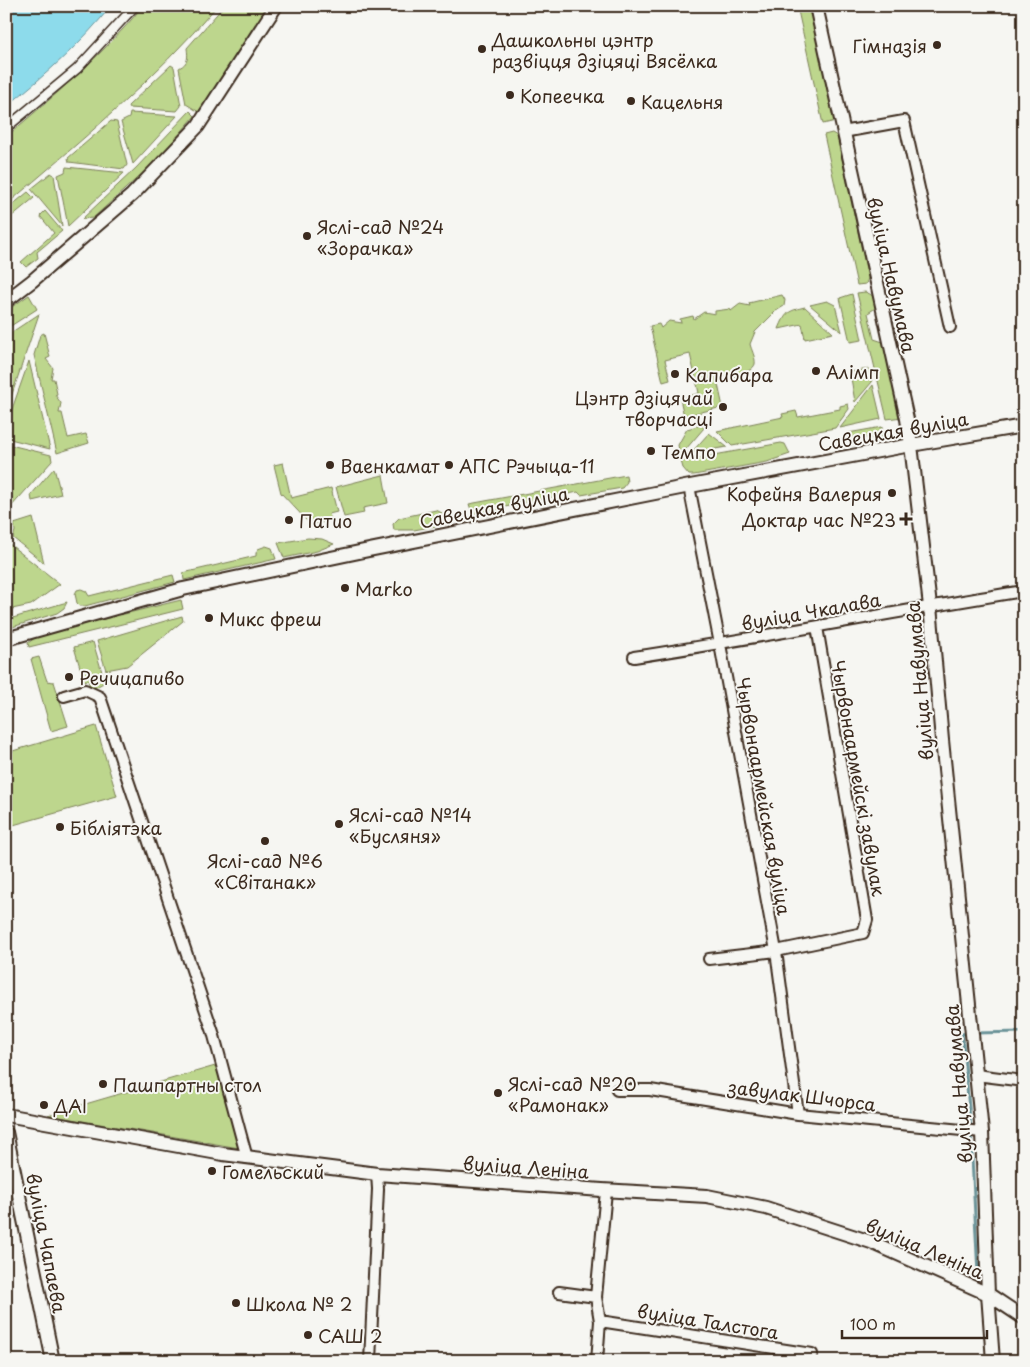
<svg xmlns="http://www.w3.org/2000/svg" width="1030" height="1367" viewBox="0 0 1030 1367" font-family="'Playpen Sans',sans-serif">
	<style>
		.green { fill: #bdd68d; stroke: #7c8056 }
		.water { fill: #8ddbeb; stroke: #6c9499 }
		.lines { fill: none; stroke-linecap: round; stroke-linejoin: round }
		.stream { stroke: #6c9499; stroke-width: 3 }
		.pedestrian-casing { stroke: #3b2a1e; stroke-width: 11 }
		.minor-casing { stroke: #3b2a1e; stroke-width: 14 }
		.tertiary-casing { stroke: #3b2a1e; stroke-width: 16 }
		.pedestrian { stroke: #f6f6f2; stroke-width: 8 }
		.minor { stroke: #f6f6f2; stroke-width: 10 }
		.tertiary { stroke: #f6f6f2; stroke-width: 12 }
		.poi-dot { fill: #3b2a1e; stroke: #f6f6f2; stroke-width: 2 }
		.labels { text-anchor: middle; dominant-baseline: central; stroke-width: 4; stroke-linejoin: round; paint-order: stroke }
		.poi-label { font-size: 18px; fill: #3b2a1e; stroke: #f6f6f2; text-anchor: start }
		.street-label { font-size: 18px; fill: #3b2a1e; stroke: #f6f6f2 }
	</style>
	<rect width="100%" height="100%" fill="#f6f6f2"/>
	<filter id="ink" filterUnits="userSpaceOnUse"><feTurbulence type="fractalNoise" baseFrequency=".02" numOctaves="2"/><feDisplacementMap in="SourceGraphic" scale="10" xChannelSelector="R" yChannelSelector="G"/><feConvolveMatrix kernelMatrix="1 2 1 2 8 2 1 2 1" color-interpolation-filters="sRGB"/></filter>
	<g filter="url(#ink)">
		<path class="green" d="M143 6H217C154 80 80 142 6 205V137C54 96 103 55 143 6Z
			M224 6H271L223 81 199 112 186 104 179 68C189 63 188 57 187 48Z
			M797 6H811L836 121 823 124Z
			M171 65 174 67 181 106 177 111 129 108 128 106Z
			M190 111 195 116 156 161 93 218 82 219 136 168Z
			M130 113 177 116 133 164 121 122 129 118Z
			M111 121 117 122 127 165 124 169 69 162 68 158Z
			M832 133 837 136 868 278 866 284 857 285 824 135Z
			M66 167 124 173 68 226 58 175 65 172Z
			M51 173 54 175 62 226 31 189Z
			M28 192 34 198 6 221V210Z
			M45 211 62 231 37 252 38 258 26 267 21 262 54 233 40 216Z
			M865 292C874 295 875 298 877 307L868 313 874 339 886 343 902 417 887 419 857 293Z
			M852 294 862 340 850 342 840 298Z
			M29 295 37 309 6 329V311Z
			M782 295 785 300 784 306 776 311 755 332 750 344C751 349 756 358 755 364 752 374 726 378 717 380L723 407 684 416 680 399 699 393 690 354 665 360 670 380 663 382 650 326 659 324 661 328 669 321 681 323 680 319 693 316 694 319 704 312 715 314V311L730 309 731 311 740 304 750 306 749 303Z
			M827 301 835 305 842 332 810 305Z
			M805 307 833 333 805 339 802 324 779 329C786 312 788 311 805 307Z
			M39 314 6 412V336Z
			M44 333 50 357 46 359 53 368 51 379H54L57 394 55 395 61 403 59 413H62L68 438 86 434 89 443 57 453 34 355 40 335Z
			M29 361 50 449 6 438V426Z
			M869 369 872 382 855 402 850 372Z
			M873 385 881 419 840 428Z
			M848 404 849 409 835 428 732 446 717 431 783 417 782 414 796 411 798 417 840 409V406Z
			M701 425 704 428 680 456 678 445 687 429Z
			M882 427V438H846V435L848 433Z
			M709 433 727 447 691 453Z
			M781 443 785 444 790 454 767 462 694 475H689L683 468 681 461Z
			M6 444 51 455 52 461 10 508 6 503Z
			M283 463 291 498 331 488 337 512 329 514 331 520 311 525 281 493 274 465Z
			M54 468 61 494 32 501 31 495Z
			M383 475 388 503 363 508 364 513 344 517 336 487Z
			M626 475 627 482 622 488 581 495 578 492 505 507 503 512C490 515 474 522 469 504Z
			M436 510 444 514 446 524 414 530H394L393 524 399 518Z
			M33 518 44 563 13 538 15 531 14 524Z
			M308 538 322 539 334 544 317 551 284 558 278 543Z
			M8 543 60 584 31 605 12 609 6 588V546Z
			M266 546 272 548 276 559 184 580 183 573 256 556V553L258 549Z
			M173 575 175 582 85 606H80L77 603 75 594 77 590 81 589 86 591 89 596Z
			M181 600 183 609 29 647 28 643 39 635Z
			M67 602 64 608 57 613 6 629V620Z
			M182 616 183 621 127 666 106 670 97 641Z
			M93 642 105 682 91 690 88 680 84 681 74 647Z
			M39 657 47 681 54 682 68 726 51 731 31 659Z
			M96 726 117 796 6 827V753Z
			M222 1064 245 1149 48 1115Z"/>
		<path class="water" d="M6 6H111C81 44 44 76 6 107Z"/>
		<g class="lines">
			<path class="stream" d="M968 1033 962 1034 970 1119 978 1274
				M974 1033 1024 1032"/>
			<g class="pedestrian-casing">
				<path id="pedestrian" d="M6 128 77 69 135 6"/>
			</g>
			<g class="minor-casing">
				<path id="minor" d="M843 132 904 121 950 327
					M689 486 720 644 776 951 798 1114
					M634 657C764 637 893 612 1024 591
					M64 696 85 690 100 697 213 1032 247 1158
					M709 959 776 951 863 933 867 920 817 627
					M976 1075 1024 1081
					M617 1090H650L798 1114 982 1132
					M559 1292 596 1297
					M600 1321 812 1354
					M370 1361 378 1189 377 1174
					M597 1361 600 1321 596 1297 606 1191"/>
			</g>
			<g class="tertiary-casing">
				<path id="tertiary" d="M816 6 907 419 911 445 930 606 942 740 982 1132 988 1294 993 1361
					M6 301 32 281 132 195 198 126 276 6
					M6 639 183 589 364 551 685 487 911 445 1024 426
					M6 1115 223 1154 377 1174 602 1190 707 1196 766 1208 871 1242 988 1294 1024 1318
					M6 1132 53 1361"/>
			</g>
			<use href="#pedestrian" class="pedestrian"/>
			<use href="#minor" class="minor"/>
			<use href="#tertiary" class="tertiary"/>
		</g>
	</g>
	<g class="poi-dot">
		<circle cx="937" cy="45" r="5"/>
		<circle cx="482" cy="49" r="5"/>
		<circle cx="510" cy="95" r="5"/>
		<circle cx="631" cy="101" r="5"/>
		<circle cx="307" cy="236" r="5"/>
		<circle cx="816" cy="371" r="5"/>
		<circle cx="675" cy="374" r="5"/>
		<circle cx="723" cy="407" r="5"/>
		<circle cx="651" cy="451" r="5"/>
		<circle cx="330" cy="465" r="5"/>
		<circle cx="449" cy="465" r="5"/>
		<circle cx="892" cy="493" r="5"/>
		<path d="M903.5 511.5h5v5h5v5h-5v5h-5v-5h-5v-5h5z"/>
		<circle cx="289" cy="520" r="5"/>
		<circle cx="345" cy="588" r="5"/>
		<circle cx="209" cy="618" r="5"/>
		<circle cx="69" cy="677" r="5"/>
		<circle cx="339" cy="824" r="5"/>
		<circle cx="60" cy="827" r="5"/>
		<circle cx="265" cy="841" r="5"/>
		<circle cx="103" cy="1084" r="5"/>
		<circle cx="498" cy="1093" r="5"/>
		<circle cx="44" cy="1105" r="5"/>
		<circle cx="212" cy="1171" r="5"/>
		<circle cx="236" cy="1303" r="5"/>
		<circle cx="308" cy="1335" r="5"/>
	</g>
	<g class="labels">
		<g class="poi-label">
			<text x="492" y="39">Дашкольны цэнтр<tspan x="492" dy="21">развіцця дзіцяці Вясёлка</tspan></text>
			<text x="927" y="45" text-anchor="end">Гімназія</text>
			<text x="520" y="95">Копеечка</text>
			<text x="641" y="101">Кацельня</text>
			<text x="317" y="226">Яслі-сад №24<tspan x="317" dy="21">«Зорачка»</tspan></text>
			<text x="826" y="371">Алімп</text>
			<text x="685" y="374">Капибара</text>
			<text x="713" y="397" text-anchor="end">Цэнтр дзіцячай<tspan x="713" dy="21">творчасці</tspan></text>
			<text x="661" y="451">Темпо</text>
			<text x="340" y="465">Ваенкамат</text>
			<text x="459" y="465">АПС Рэчыца-11</text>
			<text x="882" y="493" text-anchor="end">Кофейня Валерия</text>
			<text x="896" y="519" text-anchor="end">Доктар час №23</text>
			<text x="299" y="520">Патио</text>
			<text x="355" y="588">Marko</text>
			<text x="219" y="618">Микс фреш</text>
			<text x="79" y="677">Речицапиво</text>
			<text x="349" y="814">Яслі-сад №14<tspan x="349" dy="21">«Бусляня»</tspan></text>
			<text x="70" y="827">Бібліятэка</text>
			<text x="265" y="860" text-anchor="middle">Яслі-сад №6<tspan x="265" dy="21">«Світанак»</tspan></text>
			<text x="508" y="1083">Яслі-сад №20<tspan x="508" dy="21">«Рамонак»</tspan></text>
			<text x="113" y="1084">Пашпартны стол</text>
			<text x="54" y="1105">ДАІ</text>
			<text x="222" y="1171">Гомельский</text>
			<text x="246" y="1303">Школа № 2</text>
			<text x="318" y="1335">САШ 2</text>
		</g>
		<g class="street-label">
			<text transform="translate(892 275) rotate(77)">вуліца Навумава</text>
			<text transform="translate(893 431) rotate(-10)">Савецкая вуліца</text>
			<text transform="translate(494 507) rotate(-11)">Савецкая вуліца</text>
			<text transform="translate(811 611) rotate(-10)">вуліца Чкалава</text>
			<text transform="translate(919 681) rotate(-95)">вуліца Навумава</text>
			<text transform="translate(859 778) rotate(80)">Чырвонаармейскі завулак</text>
			<text transform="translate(764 796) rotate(80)">Чырвонаармейская вуліца</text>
			<text transform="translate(958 1084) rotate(-95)">вуліца Навумава</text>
			<text transform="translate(802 1095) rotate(7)">завулак Шчорса</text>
			<text transform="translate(526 1167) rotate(4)">вуліца Леніна</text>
			<text transform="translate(47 1243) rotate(79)">вуліца Чапаева</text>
			<text transform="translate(925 1248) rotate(23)">вуліца Леніна</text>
			<text transform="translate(708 1321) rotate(9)">вуліца Талстога</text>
		</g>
	</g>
	<rect width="1030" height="1367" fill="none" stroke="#f6f6f2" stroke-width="25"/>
	<rect x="12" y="12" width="1005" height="1342" fill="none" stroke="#3b2a1e" stroke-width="2" filter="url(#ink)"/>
	<path d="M842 1330v8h145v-8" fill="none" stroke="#3b2a1e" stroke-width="2.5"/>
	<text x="850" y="1330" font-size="15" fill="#3b2a1e" stroke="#f6f6f2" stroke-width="4" paint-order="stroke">100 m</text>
</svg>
